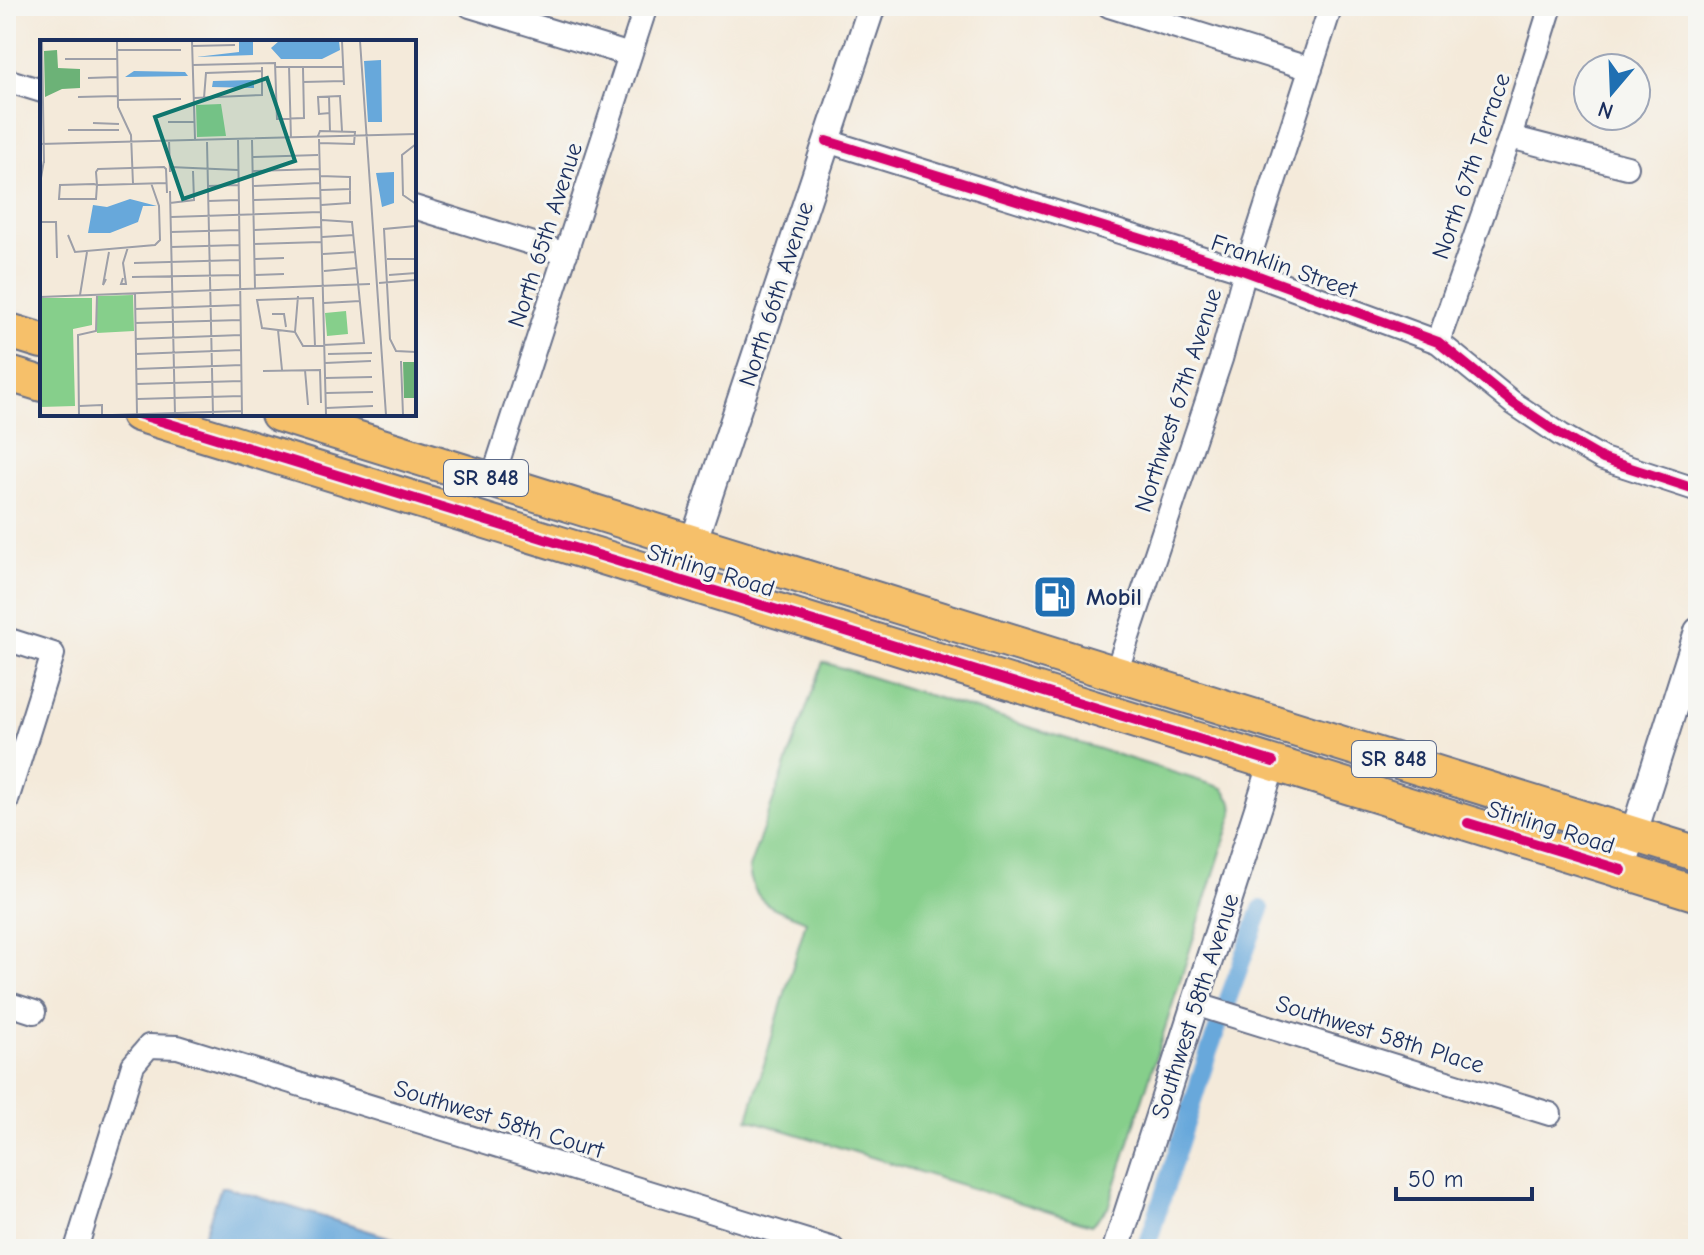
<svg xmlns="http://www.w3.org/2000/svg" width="1704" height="1255" viewBox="0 0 1704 1255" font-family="'Comic Neue',sans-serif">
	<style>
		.green { fill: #86cf8b; stroke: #507f74; stroke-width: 2 }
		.water { fill: #67a8db; stroke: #416c9c; stroke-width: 2 }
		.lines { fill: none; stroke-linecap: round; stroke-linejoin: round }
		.canal { stroke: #67a8db; stroke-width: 18 }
		.minor-casing { stroke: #677089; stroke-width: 26 }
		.tertiary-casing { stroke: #677089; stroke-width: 30 }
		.primary-casing { stroke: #677089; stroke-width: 38 }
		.minor { stroke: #fff; stroke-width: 22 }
		.tertiary { stroke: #fff; stroke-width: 26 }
		.primary { stroke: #f6c06b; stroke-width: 34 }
		.cycleway-casing { stroke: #f6f6f2; stroke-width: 15 }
		.cycleway { stroke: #d6006c; stroke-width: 10 }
		.labels { text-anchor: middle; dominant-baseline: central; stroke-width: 6; stroke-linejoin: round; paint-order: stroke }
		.shield { fill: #f6f6f2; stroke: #5d6b8a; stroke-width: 2 }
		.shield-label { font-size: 22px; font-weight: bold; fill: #1b2f5e }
		.street-label { font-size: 24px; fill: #1b2f5e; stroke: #f6f6f2 }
		.poi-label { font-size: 24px; font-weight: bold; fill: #1b2f5e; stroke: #f6f6f2; text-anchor: start }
		.inset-road { fill: none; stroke: #9d9fa8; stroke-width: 2 }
		.view { fill: #0f766e; fill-opacity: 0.15; stroke: #0f766e; stroke-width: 4 }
		.inset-edge { fill: none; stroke: #1b2f5e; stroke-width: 4 }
	</style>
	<rect width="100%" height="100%" fill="#f6f6f2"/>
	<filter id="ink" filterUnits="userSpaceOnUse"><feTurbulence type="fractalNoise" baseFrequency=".0125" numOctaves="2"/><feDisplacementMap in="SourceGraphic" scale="16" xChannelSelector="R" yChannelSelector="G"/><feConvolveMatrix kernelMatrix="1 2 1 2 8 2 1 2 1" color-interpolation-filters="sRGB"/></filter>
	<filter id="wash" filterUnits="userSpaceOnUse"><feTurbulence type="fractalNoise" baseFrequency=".006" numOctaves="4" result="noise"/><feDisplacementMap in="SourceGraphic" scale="32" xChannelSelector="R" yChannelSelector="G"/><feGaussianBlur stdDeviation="1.8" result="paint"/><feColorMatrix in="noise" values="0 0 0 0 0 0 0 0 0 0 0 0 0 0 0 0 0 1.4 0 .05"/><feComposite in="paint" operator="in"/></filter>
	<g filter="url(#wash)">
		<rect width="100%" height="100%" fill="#f4eada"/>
		<path class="green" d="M823 662 1223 788 1232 802 1233 814 1108 1208 1091 1225 748 1119 806 921C776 908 753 907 749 868Z"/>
		<path class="water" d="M221 1187H226L427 1249H199Z"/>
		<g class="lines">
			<path class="canal" d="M1146 1249 1208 1054 1261 909"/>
		</g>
	</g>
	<g filter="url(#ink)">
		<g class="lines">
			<g class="minor-casing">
				<path id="minor" d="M470 6 630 55
					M1109 6 1311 69
					M6 80 42 91
					M1510 137 1627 167
					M827 141 1245 271 1438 342 1513 403 1561 435 1603 459 1698 490
					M414 207 566 254
					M1438 342 1510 137 1551 6
					M492 480 646 6
					M6 639 53 654 6 803
					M1116 673 1221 359 1245 271 1331 6
					M6 1003 34 1012
					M1195 1004 1550 1114
					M76 1249 133 1065 149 1046 178 1047 833 1249"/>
			</g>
			<g class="tertiary-casing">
				<path id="tertiary" d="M680 582 872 6
					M1622 870 1698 631
					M1116 1249 1273 762"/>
			</g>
			<g class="primary-casing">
				<path id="primary" d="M6 330 42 341
					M6 373 42 384
					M138 414 1698 894
					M278 414 1698 854"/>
			</g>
			<use href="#minor" class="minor"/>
			<use href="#tertiary" class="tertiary"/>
			<use href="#primary" class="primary"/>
			<g class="cycleway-casing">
				<path id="cycleway" d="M827 141 1245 271 1438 342 1513 403 1561 435 1603 459 1698 490
					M138 414 1273 762
					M1468 823 1622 870"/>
			</g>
			<use href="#cycleway" class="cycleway"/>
		</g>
	</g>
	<defs>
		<g id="fuel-square" transform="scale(2.3)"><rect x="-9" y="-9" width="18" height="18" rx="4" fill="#1f6fb2" stroke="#f6f6f2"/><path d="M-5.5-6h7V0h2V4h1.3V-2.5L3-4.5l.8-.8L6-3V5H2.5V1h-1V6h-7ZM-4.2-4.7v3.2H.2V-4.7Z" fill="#fff"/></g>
	</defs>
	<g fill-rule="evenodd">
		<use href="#fuel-square" x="1055" y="597"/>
	</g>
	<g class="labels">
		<g class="shield">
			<rect x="444" y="460" width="84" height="36" rx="6"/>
			<rect x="1352" y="741" width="84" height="36" rx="6"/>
		</g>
		<g class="shield-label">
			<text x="486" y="478">SR 848</text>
			<text x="1394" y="759">SR 848</text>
		</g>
		<g class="street-label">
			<text transform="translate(1471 166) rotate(-71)">North 67th Terrace</text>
			<text transform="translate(545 235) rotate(-72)">North 65th Avenue</text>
			<text transform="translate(1284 266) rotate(19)">Franklin Street</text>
			<text transform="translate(776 294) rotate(-72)">North 66th Avenue</text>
			<text transform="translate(1178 400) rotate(-72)">Northwest 67th Avenue</text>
			<text transform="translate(711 570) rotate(17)">Stirling Road</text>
			<text transform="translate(1551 827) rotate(17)">Stirling Road</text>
			<text transform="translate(1195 1006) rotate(-72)">Southwest 58th Avenue</text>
			<text transform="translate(1380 1034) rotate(17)">Southwest 58th Place</text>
			<text transform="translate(499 1119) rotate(17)">Southwest 58th Court</text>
		</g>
		<g class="poi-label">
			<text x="1086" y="597">Mobil</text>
		</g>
	</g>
	<g transform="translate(40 40)">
		<rect width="376" height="376" fill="#f4eada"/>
		<path d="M181 64 186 96 157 97 156 65ZM93 255 94 291 57 293V256ZM0 258H52V285L33 289 35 366 0 367ZM306 271 308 294 287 296 285 273Z" fill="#86cf8b"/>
		<path d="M17 10 18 28 40 29V48L22 49 5 57 4 11ZM363 322H376V358H364Z" fill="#6cb277"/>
		<path d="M199 1H213V15L156 17 199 12ZM239 1H299L300 10 282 19H241L231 8ZM341 20 342 82H328L324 21ZM94 31 145 32 148 36 85 37ZM214 40V48L172 47 173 41ZM354 132V163L342 167 336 133ZM90 159 117 166H103L98 182 70 193H48L53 165 67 167Z" fill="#67a8db"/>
		<path class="inset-road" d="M2 1 4 123M47 1H77M77 1 78 67 91 95 93 144M152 1 155 99M302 1 304 45M320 1 346 375M152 6 195 5M77 10H141M25 19H77M153 25 235 23 237 79 264 78 263 28M249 26 251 99M236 27H303M48 38 78 37M263 42 304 41M289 56 290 92M38 57 78 56M154 58 222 55V27M164 58 166 33 222 31M78 60 141 59M290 73 279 74 278 57 300 56 302 91M128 82H154M53 83 79 84M28 90H79M278 96 280 91 315 92 314 104 279 103M198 98 202 375M279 99 286 375M129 100 130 132M212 100 215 249M167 102 173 375M0 104 376 94M376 104 362 115 363 155 376 164M376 114V153M213 117 278 115M130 127 198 130M213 131 279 129M280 136 310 137V163L281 165M126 143 58 145H57L54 144 20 145 19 159H56L57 145 56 132 58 129 124 127 126 129 127 153M0 144 4 120M168 146 198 145M213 146 280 143M281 150 311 149M130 151 135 375M213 160 280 158M168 161 198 160M130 163 154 160 153 131M131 177 280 172M0 182H16L17 218M376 186 344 189 350 299 356 311 376 312M214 190 281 187M131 192 199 190M28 195 35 212 115 205 120 200 119 166 111 143M282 197 314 195M214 204 281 202M131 207 199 205M283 214 316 212M376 216V280M215 219 244 218M347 219H376M94 223 199 220M284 231 317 228M215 235 244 234M349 235 376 233M92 237 200 235M83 238 81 244H86L83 223 88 207M66 239 63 245 69 212M339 243 375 240M95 253 97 375M40 255 47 212M0 257 330 244M284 263 320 261M95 269 201 265M232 274H244L246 287M95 283 201 280M238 290 242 330M255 292 263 306 324 303 312 182 282 180M255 292 222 288 217 260 273 258 275 306M255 292 258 256M95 299 201 295M96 314 202 310M288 314 332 313M361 321 363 375M285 323 331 321M96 329 202 325M265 330 268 365M223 331 280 330 281 363M285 338 332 337M96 344 202 341M286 353 333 352M97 359 202 356M39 366 62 365V375M286 368 333 366M39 375 38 295 56 291 57 255M72 375 202 371"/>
		<path class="view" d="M227 38 255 121 143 159 115 77Z"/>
		<rect width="376" height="376" class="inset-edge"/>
	</g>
	<rect width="1704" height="1255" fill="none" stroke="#f6f6f2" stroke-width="32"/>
	<g transform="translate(1612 92) rotate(199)"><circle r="38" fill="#f6f6f2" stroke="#9ea6b7" stroke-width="2"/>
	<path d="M0-6L14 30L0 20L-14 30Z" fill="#1f6fb2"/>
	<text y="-12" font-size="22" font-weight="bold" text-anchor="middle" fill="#1b2f5e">N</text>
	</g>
	<path d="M1396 1187v12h136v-12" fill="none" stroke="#1b2f5e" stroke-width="4"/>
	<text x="1408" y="1187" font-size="24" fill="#1b2f5e" stroke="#f6f6f2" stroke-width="6" paint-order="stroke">50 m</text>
</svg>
